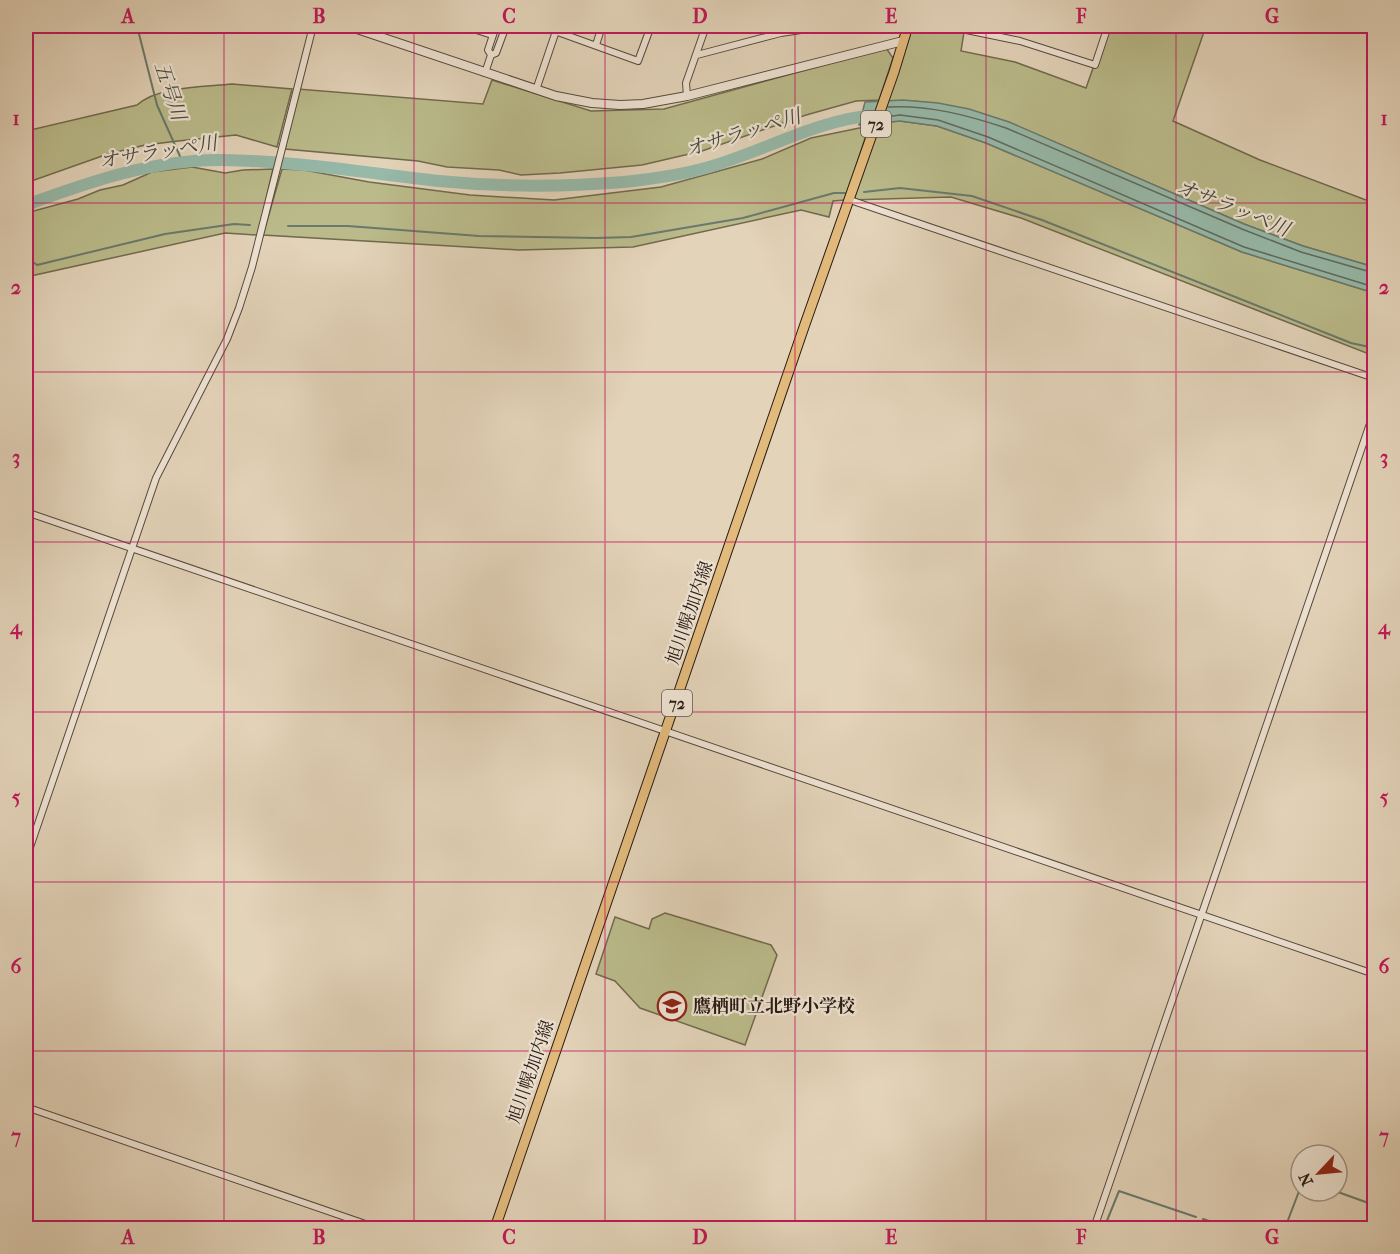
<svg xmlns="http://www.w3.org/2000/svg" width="1400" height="1254" viewBox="0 0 1400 1254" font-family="'IM FELL French Canon','Noto Serif JP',serif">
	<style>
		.green { fill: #baba8a; stroke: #716a4e; stroke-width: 1.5 }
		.water { fill: #96b9a9; stroke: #6a796d; stroke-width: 1.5 }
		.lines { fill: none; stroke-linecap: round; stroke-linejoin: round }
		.shore { stroke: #5f6a5e; stroke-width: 1.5 }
		.stream { stroke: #6a796d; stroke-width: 2 }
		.river { stroke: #96b9a9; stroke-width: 12 }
		.minor-casing { stroke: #57483c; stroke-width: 8 }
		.tertiary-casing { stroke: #57483c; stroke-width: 10 }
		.primary-casing { stroke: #281a12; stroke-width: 11 }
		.minor { stroke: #ede2d2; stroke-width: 6 }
		.tertiary { stroke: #ede2d2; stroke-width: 8 }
		.primary { stroke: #e2ba7c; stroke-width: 9 }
		.grid { fill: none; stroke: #c2185b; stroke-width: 1.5; stroke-opacity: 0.55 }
		.labels { text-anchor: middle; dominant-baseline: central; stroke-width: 4.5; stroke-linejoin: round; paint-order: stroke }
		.shield { fill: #ede2d2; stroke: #63564c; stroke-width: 1.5 }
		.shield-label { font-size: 16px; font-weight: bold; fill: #281a12 }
		.street-label { font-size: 18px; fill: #281a12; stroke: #ede2d2 }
		.poi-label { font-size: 18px; font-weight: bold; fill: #281a12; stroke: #ede2d2; text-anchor: start }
		.water-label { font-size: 20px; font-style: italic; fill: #494a3f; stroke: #ede2d2 }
		.neatline { fill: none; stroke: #c2185b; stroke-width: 2 }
		.grid-label { font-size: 20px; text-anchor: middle; font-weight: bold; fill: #c2185b }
	</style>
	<rect width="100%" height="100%" fill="#e3d3b9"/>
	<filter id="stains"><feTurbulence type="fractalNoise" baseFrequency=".00333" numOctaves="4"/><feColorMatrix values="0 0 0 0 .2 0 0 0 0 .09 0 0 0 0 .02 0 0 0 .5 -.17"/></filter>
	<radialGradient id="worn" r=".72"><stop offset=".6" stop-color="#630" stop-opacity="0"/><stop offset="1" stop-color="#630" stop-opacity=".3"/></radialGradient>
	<path class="green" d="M911 26H938L964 32 961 51 1015 62 1086 88 1108 26H1206L1173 121 1260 160 1374 203V267L1303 246 1244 224 1008 122C969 109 930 99 887 101Z
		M886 48 893 58 879 100 856 101 806 115 702 151 642 165 560 173 521 175 499 170 447 167 418 161 285 149 298 89 483 104 492 80 591 111 664 109Z
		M232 84 292 89 277 147 236 135 178 141 145 145 105 155 26 183V131L137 105C158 86 204 87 232 84Z
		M900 121 937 126 986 143 1242 252 1374 293V356L1021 218 951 197 850 200 878 123Z
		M869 126 845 200 833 201 829 217 801 210 633 247 519 250 263 235 282 169 304 170 369 182 470 195 554 200 661 187 762 159 811 138Z
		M192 167 225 173 243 170 273 169 258 235 225 233 26 277V213L78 199 100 190 123 185 152 172Z
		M665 913 771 945 777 955 745 1045 640 1008 615 981 596 974 615 917 649 929 652 919Z"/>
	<path class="water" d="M903 100 938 103 969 109 1009 122 1244 224 1303 246 1374 267V293L1242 252 986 143 937 126 900 121 859 125 865 102Z"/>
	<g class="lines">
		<path class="shore" d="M888 107C929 105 967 115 1006 128L1242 229 1301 252 1374 273
			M885 117 900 115 938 120 988 137 1244 247 1374 287"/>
		<path class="stream" d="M137 26 157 105 183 163
			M864 192 900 188 972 196 1042 220 1351 343 1374 348
			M288 226H348L479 236 596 238 631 237 743 218 834 193H845
			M26 232 27 238
			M33 262 37 265 165 234 234 224 250 225
			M1335 1191 1374 1205
			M1203 1219 1230 1228
			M1104 1228 1119 1191 1196 1217
			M1285 1228 1301 1186"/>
		<path class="river" d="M26 205C89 182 154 159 223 160 295 161 367 173 439 181 500 187 563 187 624 182 652 179 682 175 709 167 765 151 818 119 877 115"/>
		<g class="minor-casing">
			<path id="minor" d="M464 26 492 35
				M541 26 638 61 651 26
				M947 26 1020 41 1095 65 1108 26
				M771 35 774 26
				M596 45 602 26
				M491 55 488 50 496 26
				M697 55 781 33 827 26
				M485 73 491 55 496 53 506 26
				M536 90 556 31
				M687 96 686 83 706 26
				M850 200 1374 378
				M26 512 1374 974
				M26 859 156 478 227 339 239 308 252 267 313 26
				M26 1107 377 1228
				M1094 1228 1374 412"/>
		</g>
		<g class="tertiary-casing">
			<path id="tertiary" d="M348 26 556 96 592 103 620 105 643 104 687 96 903 41"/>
		</g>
		<g class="primary-casing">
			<path id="primary" d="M495 1228 804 327 894 72 908 26"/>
		</g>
		<use href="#minor" class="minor"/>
		<use href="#tertiary" class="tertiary"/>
		<use href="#primary" class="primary"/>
	</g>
	<path class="grid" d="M224 26V1228M414 26V1228M605 26V1228M795 26V1228M986 26V1228M1176 26V1228M26 203H1374M26 372H1374M26 542H1374M26 712H1374M26 882H1374M26 1051H1374"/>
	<defs>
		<g id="school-ring" transform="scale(1.5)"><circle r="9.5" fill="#ede2d2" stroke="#8f2418" stroke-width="1.5"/><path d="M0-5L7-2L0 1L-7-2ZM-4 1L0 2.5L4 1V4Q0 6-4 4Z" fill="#8f2418"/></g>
	</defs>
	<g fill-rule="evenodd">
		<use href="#school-ring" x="672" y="1006"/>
	</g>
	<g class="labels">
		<g class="shield">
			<rect x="861" y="111" width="30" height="26" rx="4.5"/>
			<rect x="662" y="690" width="30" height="26" rx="4.5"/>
		</g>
		<g class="shield-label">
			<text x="876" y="124">72</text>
			<text x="677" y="703">72</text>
		</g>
		<g class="street-label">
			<text transform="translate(690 613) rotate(-71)">旭川幌加内線</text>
			<text transform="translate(531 1072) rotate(-71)">旭川幌加内線</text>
		</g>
		<g class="poi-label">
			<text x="693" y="1006">鷹栖町立北野小学校</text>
		</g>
		<g class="water-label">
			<text transform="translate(170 91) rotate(72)">五号川</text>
			<text transform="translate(743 133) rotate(-17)">オサラッペ川</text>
			<text transform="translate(158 152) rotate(-9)">オサラッペ川</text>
			<text transform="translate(1233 208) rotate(22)">オサラッペ川</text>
		</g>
	</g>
	<rect width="1400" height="1254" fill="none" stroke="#e3d3b9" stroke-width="66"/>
	<g transform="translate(1319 1173) rotate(244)"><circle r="28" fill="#ede2d2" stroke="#9e9285" stroke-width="1.5"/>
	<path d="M0-4.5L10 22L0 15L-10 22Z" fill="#8f2418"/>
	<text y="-9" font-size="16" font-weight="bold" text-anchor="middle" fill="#281a12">N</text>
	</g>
	<rect x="33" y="33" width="1334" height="1188" class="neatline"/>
	<g class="grid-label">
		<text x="128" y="23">A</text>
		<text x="319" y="23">B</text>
		<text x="509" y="23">C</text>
		<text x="700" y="23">D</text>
		<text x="891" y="23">E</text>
		<text x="1081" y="23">F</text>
		<text x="1272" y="23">G</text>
		<text x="16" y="125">1</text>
		<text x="1384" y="125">1</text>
		<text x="16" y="294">2</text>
		<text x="1384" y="294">2</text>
		<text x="16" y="464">3</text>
		<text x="1384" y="464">3</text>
		<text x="16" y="634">4</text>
		<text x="1384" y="634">4</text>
		<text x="16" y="804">5</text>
		<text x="1384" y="804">5</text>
		<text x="16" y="973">6</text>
		<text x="1384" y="973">6</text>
		<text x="16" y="1143">7</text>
		<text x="1384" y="1143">7</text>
		<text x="128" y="1244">A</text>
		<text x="319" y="1244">B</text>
		<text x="509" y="1244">C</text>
		<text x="700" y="1244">D</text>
		<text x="891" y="1244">E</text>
		<text x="1081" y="1244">F</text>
		<text x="1272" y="1244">G</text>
	</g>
	<rect width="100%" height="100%" filter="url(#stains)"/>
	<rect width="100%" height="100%" fill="url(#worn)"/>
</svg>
